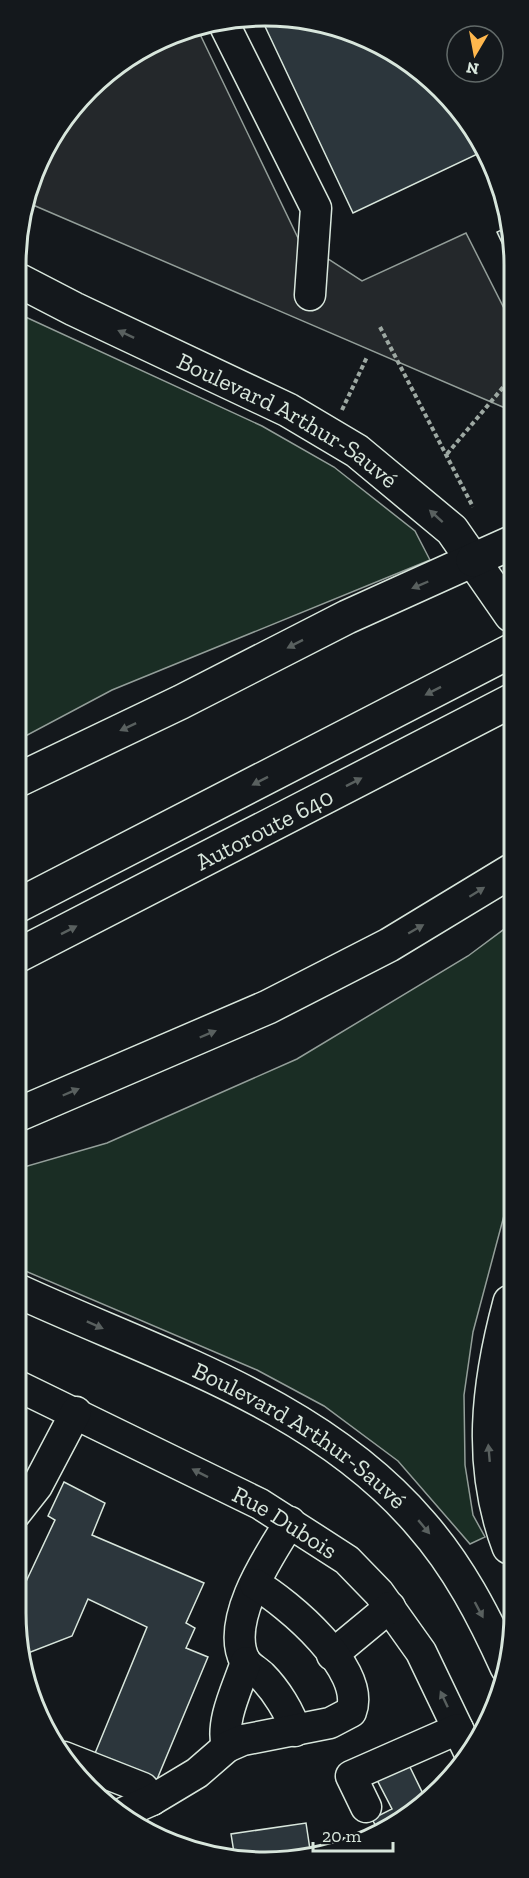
<svg xmlns="http://www.w3.org/2000/svg" width="529" height="1878" viewBox="0 0 529 1878" font-family="'Zilla Slab',serif">
	<style>
		.green { fill: #1a2d24; stroke: #939e99; stroke-width: 1.5 }
		.parking { fill: #24282b; stroke: #939e99; stroke-width: 1.5 }
		.building { fill: #2c363c; stroke: #d8e6dc; stroke-width: 1.5 }
		.lines { fill: none; stroke-linecap: round; stroke-linejoin: round }
		.minor-casing { stroke: #d8e6dc; stroke-width: 33 }
		.major-casing { stroke: #d8e6dc; stroke-width: 36 }
		.highway-casing { stroke: #d8e6dc; stroke-width: 36 }
		.path { stroke: #9da8a2; stroke-width: 4; stroke-dasharray: 4.5 3; stroke-linecap: butt }
		.minor { stroke: #14181c; stroke-width: 30 }
		.major { stroke: #14181c; stroke-width: 33 }
		.highway { stroke: #14181c; stroke-width: 33 }
		.oneway { fill: #59605f }
		.labels { text-anchor: middle; dominant-baseline: central; stroke-width: 4.5; stroke-linejoin: round; paint-order: stroke }
		.street-label { font-size: 24px; fill: #d8e6dc; stroke: #14181c }
		.rim { fill: none; stroke: #d8e6dc; stroke-width: 3 }
	</style>
	<rect width="100%" height="100%" fill="#14181c"/>
	<path class="green" d="M19 314 262 426 334 467 415 531 430 560 112 690 18 740Z
		M511 924 510 1193 473 1332 464 1395 465 1465 473 1515 485 1537 470 1544 398 1461 324 1406 257 1370 16 1267 17 1169 107 1143 297 1059 468 956Z"/>
	<path class="parking" d="M197 28 299 240 362 281 466 233 512 324V411L26 202 57 126 126 57Z"/>
	<path class="building" d="M262 20H313L389 48 452 100 486 150 353 213Z
		M510 226 512 232V264L497 232Z
		M64 1482 105 1503 92 1535 204 1583 186 1623 195 1628 186 1648 208 1657 153 1789 91 1763 147 1627 88 1599 72 1636 23 1655 15 1614V1592L23 1588 55 1520 48 1516Z
		M408 1763 426 1800 416 1812 378 1830 372 1819 392 1809 376 1778Z
		M306 1823 311 1856 248 1862 235 1859 231 1834Z"/>
	<g class="lines">
		<g class="minor-casing">
			<g id="minor">
				<path d="M222 20 316 208 310 295"/>
				<path id="s1" d="M16 1385 260 1504 347 1560 379 1593 421 1652 469 1752"/>
				<path d="M15 1514 37 1486 76 1412"/>
				<path d="M290 1522C270 1554 224 1621 245 1661 249 1667 257 1671 262 1676 275 1689 291 1713 295 1731"/>
				<path d="M332 1655 390 1607"/>
				<path d="M227 1747C220 1721 238 1687 246 1662"/>
				<path d="M64 1757 143 1788 152 1800"/>
				<path d="M366 1807 351 1776 458 1729"/>
				<path d="M123 1813 152 1800 197 1773 227 1747 243 1740 330 1723 351 1712C367 1670 288 1603 255 1584"/>
			</g>
		</g>
		<g class="major-casing">
			<g id="major">
				<path id="s2" d="M20 281 74 309 288 410 357 451 452 530 511 615"/>
				<path d="M18 780 181 702 347 617 473 560"/>
				<path d="M17 1115 268 1007 389 945 511 871"/>
				<path id="s3" d="M16 1290C156 1355 318 1403 421 1524 458 1566 484 1616 507 1667"/>
				<path d="M509 1547C478 1465 488 1384 510 1302"/>
			</g>
		</g>
		<g class="highway-casing">
			<g id="highway">
				<path d="M473 560 511 543"/>
				<path d="M17 906 511 651"/>
				<path id="s4" d="M17 956 511 701"/>
			</g>
		</g>
		<path class="path" d="M380 327 473 507
			M342 410 367 357
			M447 454 505 385"/>
		<use href="#minor" class="minor"/>
		<use href="#major" class="major"/>
		<use href="#highway" class="highway"/>
	</g>
	<defs><path id="oneway-solid" d="M-6-.8H1V-3.2L6.5 0L1 3.2V.8H-6Z" transform="scale(1.5)"/></defs>
	<g class="oneway">
		<use href="#oneway-solid" transform="translate(126 334) rotate(-155)"/>
		<use href="#oneway-solid" transform="translate(436 516) rotate(-138)"/>
		<use href="#oneway-solid" transform="translate(420 585) rotate(157)"/>
		<use href="#oneway-solid" transform="translate(295 644) rotate(153)"/>
		<use href="#oneway-solid" transform="translate(433 691) rotate(153)"/>
		<use href="#oneway-solid" transform="translate(128 727) rotate(155)"/>
		<use href="#oneway-solid" transform="translate(260 781) rotate(153)"/>
		<use href="#oneway-solid" transform="translate(354 782) rotate(-27)"/>
		<use href="#oneway-solid" transform="translate(477 892) rotate(-32)"/>
		<use href="#oneway-solid" transform="translate(416 929) rotate(-30)"/>
		<use href="#oneway-solid" transform="translate(69 930) rotate(-27)"/>
		<use href="#oneway-solid" transform="translate(208 1034) rotate(-23)"/>
		<use href="#oneway-solid" transform="translate(71 1092) rotate(-23)"/>
		<use href="#oneway-solid" transform="translate(95 1325) rotate(24)"/>
		<use href="#oneway-solid" transform="translate(489 1453) rotate(-95)"/>
		<use href="#oneway-solid" transform="translate(200 1473) rotate(-153)"/>
		<use href="#oneway-solid" transform="translate(424 1527) rotate(50)"/>
		<use href="#oneway-solid" transform="translate(479 1610) rotate(62)"/>
		<use href="#oneway-solid" transform="translate(444 1699) rotate(-115)"/>
	</g>
	<g class="labels">
		<g class="street-label">
			<text stroke="none"><textPath href="#s2" startOffset="302">Boulevard Arthur-Sauvé</textPath></text>
			<text stroke="none"><textPath href="#s4" startOffset="278">Autoroute 640</textPath></text>
			<text stroke="none"><textPath href="#s3" startOffset="320">Boulevard Arthur-Sauvé</textPath></text>
			<text stroke="none"><textPath href="#s1" startOffset="302">Rue Dubois</textPath></text>
		</g>
	</g>
	<path d="M0 0H529V1878H0ZM265 26H265A239 239 0 0 1 504 265V1613A239 239 0 0 1 265 1852H265A239 239 0 0 1 26 1613V265A239 239 0 0 1 265 26Z" fill="#14181c" fill-rule="evenodd"/>
	<path class="rim" d="M265 26H265A239 239 0 0 1 504 265V1613A239 239 0 0 1 265 1852H265A239 239 0 0 1 26 1613V265A239 239 0 0 1 265 26Z"/>
	<g transform="translate(475 54) rotate(190)"><circle r="28" fill="#14181c" stroke="#626a69" stroke-width="1.5"/>
	<path d="M0-4.5L10 22L0 15L-10 22Z" fill="#ffb74d"/>
	<text y="-9" font-size="16" font-weight="bold" text-anchor="middle" fill="#d8e6dc">N</text>
	</g>
	<path d="M313 1842v9h80v-9" fill="none" stroke="#d8e6dc" stroke-width="3"/>
	<text x="322" y="1842" font-size="18" fill="#d8e6dc" stroke="#14181c" stroke-width="4.5" paint-order="stroke">20 m</text>
</svg>
